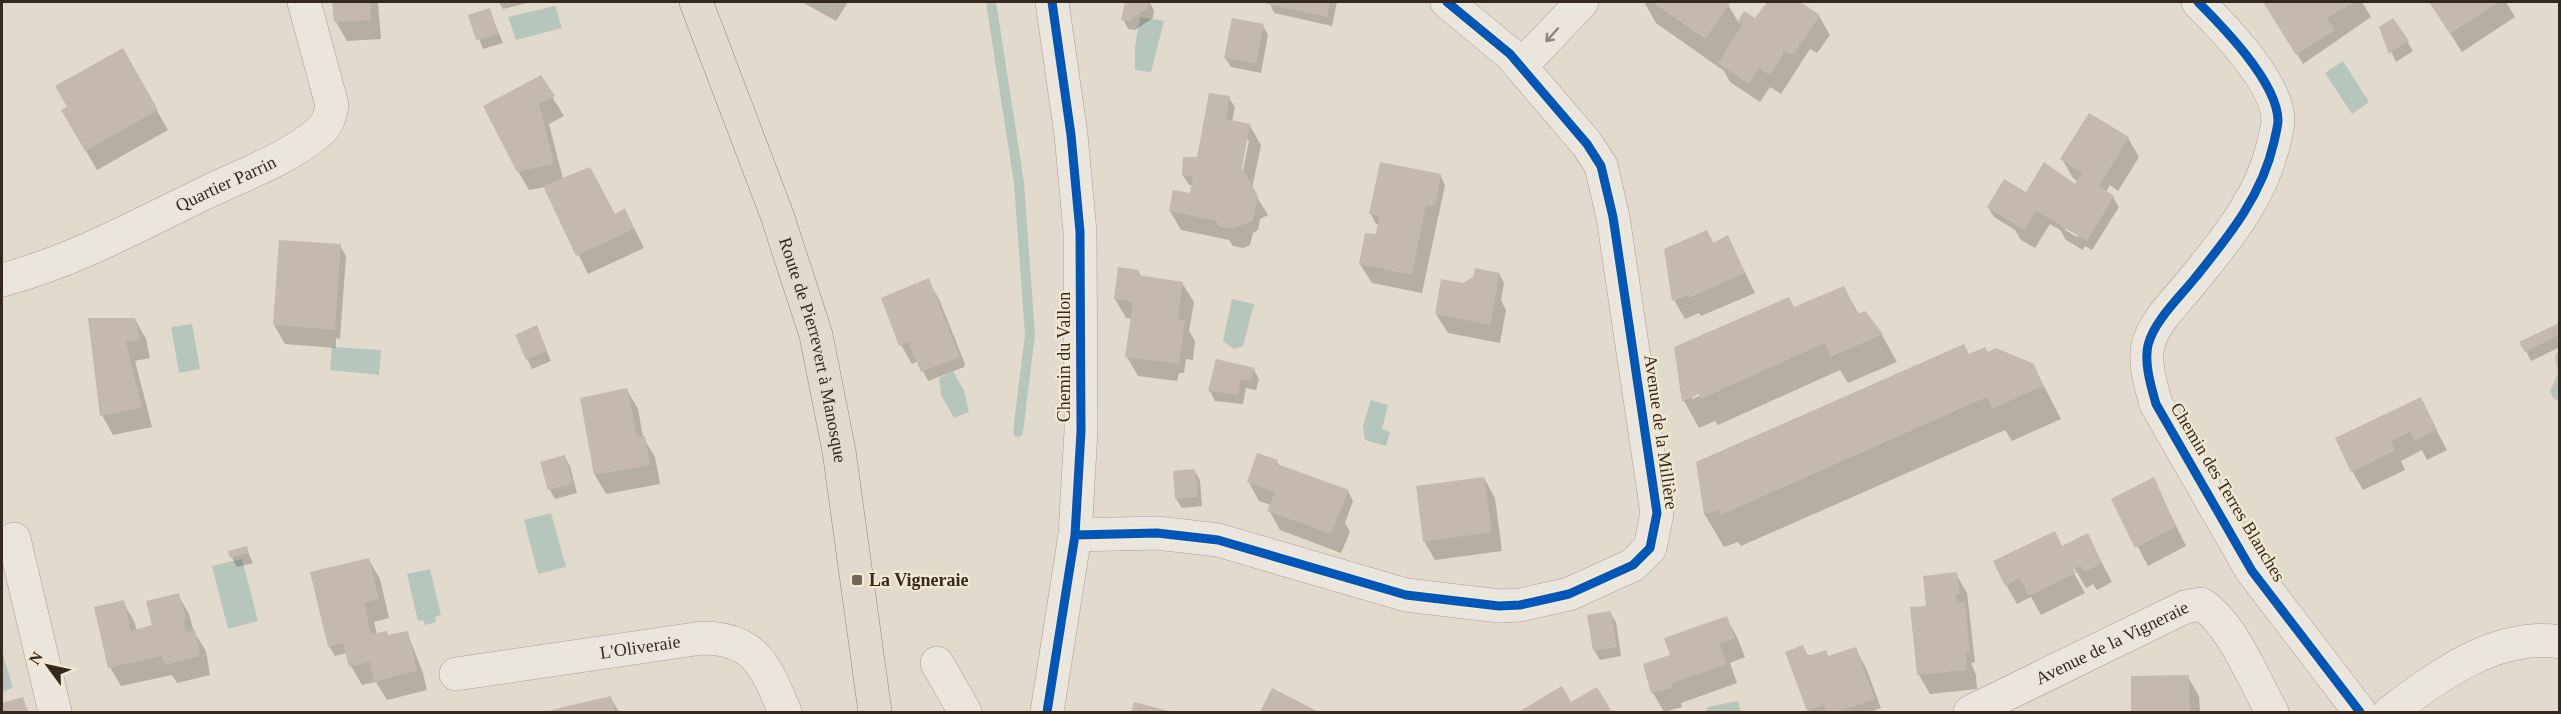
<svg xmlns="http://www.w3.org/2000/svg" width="2561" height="714" viewBox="0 0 2561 714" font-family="Georgia,serif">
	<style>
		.water { fill: #b7c6bd }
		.shadow { fill: #0003; fill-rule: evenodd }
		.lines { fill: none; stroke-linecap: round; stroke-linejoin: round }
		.stream { stroke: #b7c6bd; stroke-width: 10 }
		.building { fill: #c5b8ad }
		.minor-casing { stroke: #a79f95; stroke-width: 34 }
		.major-casing { stroke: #8d857c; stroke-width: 34 }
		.minor { stroke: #eae6dd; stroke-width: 33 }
		.major { stroke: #e1dbcf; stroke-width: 33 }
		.cycleway-casing { stroke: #f3e8d2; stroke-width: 13 }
		.cycleway { stroke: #0057b8; stroke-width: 9 }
		.oneway { stroke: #90877e }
		.poi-dot { fill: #72665b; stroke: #f3e8d2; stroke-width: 2 }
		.labels { text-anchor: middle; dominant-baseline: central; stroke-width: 4.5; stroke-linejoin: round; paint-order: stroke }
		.street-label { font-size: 18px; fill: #35281e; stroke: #f3e8d2 }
		.poi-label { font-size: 18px; font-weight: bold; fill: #35281e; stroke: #f3e8d2; text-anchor: start }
	</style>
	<rect width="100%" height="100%" fill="#e2dacc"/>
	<path class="water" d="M555 6 562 28 516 40 508 17Z
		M1140 17 1164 21 1151 72 1135 70V47Z
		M2343 61 2369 102 2352 114 2325 73Z
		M1232 299 1254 304 1243 346 1234 349 1223 341Z
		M192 324 200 369 179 373 171 327Z
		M332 347 381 350 379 375 330 370Z
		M2559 349 2560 402H2559L2553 398 2550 391 2558 374 2555 357Z
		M953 371 964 391 969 412 954 418 941 395 939 378Z
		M1371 400 1388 405 1382 429 1390 432 1386 446 1365 440 1363 425Z
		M551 513 566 567 538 574 524 520Z
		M242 559 258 621 228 629 212 566Z
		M430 569 441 615 435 617 436 622 425 625 423 620 418 621 407 574Z
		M2 651 13 688 2 692Z
		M1738 701 1741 712H1703L1707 710V707Z"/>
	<path class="shadow" d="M334 2H378L381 39 347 41 336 22Z
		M499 2H531L503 9Z
		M802 2H848L836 21Z
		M1126 2H1149L1154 10 1153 18 1135 30 1128 29 1123 19Z
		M1269 2H1337L1332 26 1274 13Z
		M1644 2H1724L1728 5 1739 23 1745 13 1755 22 1769 2H1798L1819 16 1830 35 1817 53 1810 49 1781 94 1770 87 1760 102 1730 82 1724 71 1656 23Z
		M2268 2H2362L2371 17 2303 64 2266 3Z
		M2430 2H2506L2515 17 2462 52Z
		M489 10 503 43 483 49 470 16Z
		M1263 26 1268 35 1261 73 1231 67 1225 58Z
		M2381 28 2407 41 2413 51 2396 62Z
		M122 50 168 130 97 170 63 111Z
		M540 77 564 116 549 124 563 179 615 215 625 210 644 248 588 274 545 187 529 190 518 171Z
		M1229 98 1235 107 1232 122 1250 126 1261 145 1252 189 1268 215 1260 219 1258 230 1253 233 1250 245 1243 248 1233 246 1229 240 1181 230 1170 211 1191 195 1193 185H1189L1183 175 1197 162ZM1246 140H1249L1242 176 1239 175Z
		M2128 138 2139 157 2118 191 2110 185 2106 192 2113 197 2119 207 2092 250 2085 246 2083 250 2066 240 2060 230 2050 224 2035 248 2021 240 2015 230 1994 217 1988 207 2026 194 2075 187 2078 182 2073 178 2062 159ZM2065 226 2079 234 2077 237 2065 230Z
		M1440 175 1445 185 1422 293 1372 283 1360 264 1377 236 1379 224H1376L1371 214Z
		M1707 232 1714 244 1728 237 1755 293 1701 316 1699 313 1685 319 1674 300Z
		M340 246 346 256 340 339 336 338V348L285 344 274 325Z
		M1138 271 1141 277 1182 283 1194 302 1189 331 1195 341 1193 360 1186 359 1184 373H1179L1177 381 1138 376 1127 357 1132 319 1126 318 1115 299Z
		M1499 274 1504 283 1501 300 1506 310 1500 343 1448 333 1436 314 1464 285Z
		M928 280 939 299 965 364 964 367 928 381 918 361 912 364 901 345Z
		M1844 287 1859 315 1865 313 1882 335 1897 362 1848 383 1840 370 1718 425 1715 421 1699 428 1684 401 1794 309ZM1706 390 1707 393 1692 399V396Z
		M135 319 146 339 150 358 135 361 152 427 113 435 102 415 90 320Z
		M2558 325 2560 347 2531 361 2522 343Z
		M536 327 551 361 532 369 527 359Z
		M1988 354 2033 365 2061 419 2012 441 2005 430 1741 546 1738 542 1724 547 1705 515 1698 462 1969 356Z
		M1254 370 1259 379 1256 390 1246 388 1243 404 1215 401 1210 391Z
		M627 390 638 409 643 437 655 457 660 484 606 494 595 475 582 399Z
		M2420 399 2447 450 2427 460 2422 450 2401 461 2405 470 2363 490 2352 471Z
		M565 457 570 466 577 493 555 499 550 490 542 463Z
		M1277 462 1280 467 1348 491 1353 501 1345 523 1350 532 1341 553 1280 530 1269 510 1271 505 1259 501 1248 481Z
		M1194 470 1200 480 1202 506 1182 508 1176 499Z
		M1484 478 1495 498 1502 551 1435 560 1424 541Z
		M2153 479 2186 546 2148 566 2113 499Z
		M2087 535 2112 582 2097 590 2093 584 2086 588 2073 566 2071 568 2085 593 2041 615 2031 597 2017 604 2006 585 2062 547Z
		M246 548 253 563 237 567 229 552Z
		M369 560 380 579 389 618 374 622 377 635 388 636 407 632 423 673 427 690 387 700 376 682 362 685 351 666 347 653 335 656 329 646Z
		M1956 574 1967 593 1975 662 1971 663 1976 675 1977 689 1930 694 1919 675 1911 608 1928 607Z
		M178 595 189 614 194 632 206 651 210 675 177 683 172 675 121 686 110 667 123 602 134 621 137 631 154 626Z
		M1610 613 1616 622 1621 656 1600 660 1594 650Z
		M1726 617 1737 637 1745 657 1730 663 1737 683 1681 703 1682 707 1664 712 1653 693 1645 664 1672 656Z
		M1855 648 1866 668 1881 708 1870 712H1809L1787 653 1829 657Z
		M2132 677H2188L2199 696 2200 712H2133Z
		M1561 688 1571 704 1597 689 1611 712H1521Z
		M1273 690 1316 712H1261Z
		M610 697 619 712H553V711Z
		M22 699 29 712H2V705Z
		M1135 704 1170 712H1133Z"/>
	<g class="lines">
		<path class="stream" d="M991 2 1019 183 1030 335 1018 432"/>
	</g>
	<path class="building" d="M332 2H370L371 20 334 22Z
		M1125 2H1149L1148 8 1129 21 1121 20Z
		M1267 2H1330L1327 17 1267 4Z
		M1652 2H1726L1730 4 1705 39Z
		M1767 2H1800L1820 15 1793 55 1785 51 1770 75 1759 69 1749 84 1718 63 1742 25 1738 21 1744 11 1755 18Z
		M2263 2H2355L2327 18 2335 30 2296 55Z
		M2429 2H2499L2450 34Z
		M490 8 498 34 476 40 468 15Z
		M1232 18 1264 24 1256 64 1224 58Z
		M2393 18 2409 41 2389 54 2379 27Z
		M123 48 158 110 85 151 61 110 67 107 55 86Z
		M541 75 555 96 539 104 554 164 517 172 483 106Z
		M1209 93 1230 96 1226 119 1250 124 1242 168 1258 196 1253 221 1231 229 1220 227 1216 221 1169 211 1173 190 1190 193 1193 176H1182L1183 157H1197Z
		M2089 113 2129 137 2099 186 2114 196 2087 241 2036 211 2024 230 1987 207 2004 179 2026 192 2044 162 2075 184 2082 173 2060 159Z
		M1380 162 1441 174 1435 206 1426 205 1412 275 1359 264 1365 233 1376 234 1379 216 1369 214Z
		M590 167 615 214 625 208 634 229 576 256 543 186Z
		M1707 230 1713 243 1728 235 1745 273 1689 298 1688 295 1672 301 1664 249Z
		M279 240 341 244 335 330 273 325Z
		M1118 267 1139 270 1138 275 1183 282 1178 319 1185 320 1179 364 1125 357 1133 302 1114 299Z
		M1475 268 1500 273 1490 325 1435 314 1441 279 1463 283 1473 277Z
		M929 278 960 357 921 372 908 342 899 346 881 298Z
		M1844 286 1857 314 1865 311 1883 334 1831 357 1825 343 1701 399 1699 394 1682 402 1674 347 1789 297 1794 307Z
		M88 318H135L140 339 126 342 142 408 100 416Z
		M2559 323V335L2525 352 2519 342Z
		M537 325 547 351 526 360 515 335Z
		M1964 344 1969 354 1985 347 1988 352 1996 348 2034 364 2043 386 1992 409 1987 397 1721 515 1719 510 1704 515 1696 462Z
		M1216 359 1255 368 1251 381 1241 379 1238 395 1208 391Z
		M627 388 637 437 645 436 650 465 594 475 580 398Z
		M2421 397 2437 430 2415 441 2410 432 2391 441 2395 451 2351 472 2335 438Z
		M1257 453 1278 460 1277 464 1349 490 1331 534 1267 511 1275 492 1247 482Z
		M565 455 573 484 548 490 540 462Z
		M1195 469 1198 497 1175 499 1173 471Z
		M1484 477 1492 532 1423 542 1416 486Z
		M2154 477 2176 527 2135 548 2111 499Z
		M2055 531 2062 546 2088 533 2102 563 2085 572 2081 566 2073 569 2076 573 2029 596 2019 578 2005 586 1993 561Z
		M247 546 249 553 230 558 228 551Z
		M369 558 379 599 364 603 371 634 387 631 388 635 408 631 417 671 374 682 370 662 349 667 343 643 328 647 310 572Z
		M1957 572 1960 594H1956L1957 603 1965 602 1970 653 1966 654 1967 670 1917 675 1910 607 1926 606 1923 576Z
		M179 593 186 619 183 620 186 632 195 630 200 656 165 665 162 656 108 668 94 607 124 600 131 631 152 625 146 601Z
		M1611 611 1617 647 1593 651 1587 615Z
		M1727 616 1735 638 1720 644 1727 664 1671 684 1672 688 1651 693 1643 664 1670 655 1664 638Z
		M1803 645 1808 656 1826 650 1828 656 1856 647 1875 699 1837 712H1826L1824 705 1807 711 1785 652Z
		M2189 675 2190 712H2131V676Z
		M1562 686 1571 702 1597 687 1612 712H1518Z
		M1272 688 1319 712H1260Z
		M611 696 615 712H552L551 710Z
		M23 697 28 712H2V703Z
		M1134 702 1173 712H1131Z"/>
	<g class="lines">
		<g class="minor-casing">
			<g id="minor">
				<path d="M2198 2C2223 27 2277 82 2278 120 2278 127 2275 136 2274 142 2262 196 2228 237 2195 278 2179 298 2154 321 2148 345 2144 364 2151 386 2156 404L2252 571 2360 712"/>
				<path d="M1521 66 1582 2"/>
				<path id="s1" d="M2 280C74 261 141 224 209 191 245 174 287 159 318 133 328 125 330 116 332 105L304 2"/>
				<path d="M1075 535 1157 533 1218 540 1406 595 1499 606 1520 605 1569 594 1633 565 1650 548 1657 513 1613 217 1601 166 1587 144 1510 54 1447 2"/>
				<path d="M14 539 55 712"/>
				<path d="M937 663 965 712"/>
				<path id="s2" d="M456 674 702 638C757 638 766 668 785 712"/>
				<path d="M1047 712 1075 535 1081 431 1080 232 1071 135 1052 2"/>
				<path id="s3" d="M1970 712 2185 607 2201 604C2232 623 2254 680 2272 712"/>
				<path d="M2390 712C2437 677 2496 632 2560 642"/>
			</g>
		</g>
		<g class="major-casing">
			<g id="major">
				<path id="s4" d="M696 2 777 215 816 335 839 451 875 712"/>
			</g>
		</g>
		<use href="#minor" class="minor"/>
		<use href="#major" class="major"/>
		<g class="cycleway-casing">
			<path id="cycleway" d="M2198 2C2223 27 2277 82 2278 120 2278 127 2275 136 2274 142 2262 196 2228 237 2195 278 2179 298 2154 321 2148 345 2144 364 2151 386 2156 404L2252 571 2360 712
				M1075 535 1157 533 1218 540 1406 595 1499 606 1520 605 1569 594 1633 565 1650 548 1657 513 1613 217 1601 166 1587 144 1510 54 1447 2
				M1047 712 1075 535 1081 431 1080 232 1071 135 1052 2"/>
		</g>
		<use href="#cycleway" class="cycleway"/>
	</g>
	<defs><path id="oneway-shaft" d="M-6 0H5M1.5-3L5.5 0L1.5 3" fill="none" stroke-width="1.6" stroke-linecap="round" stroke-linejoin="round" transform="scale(1.5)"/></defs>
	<use class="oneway" href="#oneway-shaft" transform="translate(1552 35) rotate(132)"/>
	<rect class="poi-dot" x="851" y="574" width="12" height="12" rx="3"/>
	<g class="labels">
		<g class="street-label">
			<text stroke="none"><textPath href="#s1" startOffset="244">Quartier Parrin</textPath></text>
			<text stroke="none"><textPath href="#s4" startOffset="368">Route de Pierrevert à Manosque</textPath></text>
			<text transform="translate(1064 357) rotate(-90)">Chemin du Vallon</text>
			<text transform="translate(1661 432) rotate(82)">Avenue de la Millière</text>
			<text transform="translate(2228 492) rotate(59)">Chemin des Terres Blanches</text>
			<text stroke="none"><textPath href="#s3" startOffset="158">Avenue de la Vigneraie</textPath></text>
			<text stroke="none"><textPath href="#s2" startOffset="186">L'Oliveraie</textPath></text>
		</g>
		<g class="poi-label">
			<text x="869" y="580">La Vigneraie</text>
		</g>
	</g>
	<rect width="2561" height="714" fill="none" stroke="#35281e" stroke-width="6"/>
	<g transform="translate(48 666) rotate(303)" stroke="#f3e8d2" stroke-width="4.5" paint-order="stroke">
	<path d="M0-4.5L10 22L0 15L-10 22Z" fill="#35281e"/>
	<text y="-9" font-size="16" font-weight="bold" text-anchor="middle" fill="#35281e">N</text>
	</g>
</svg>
